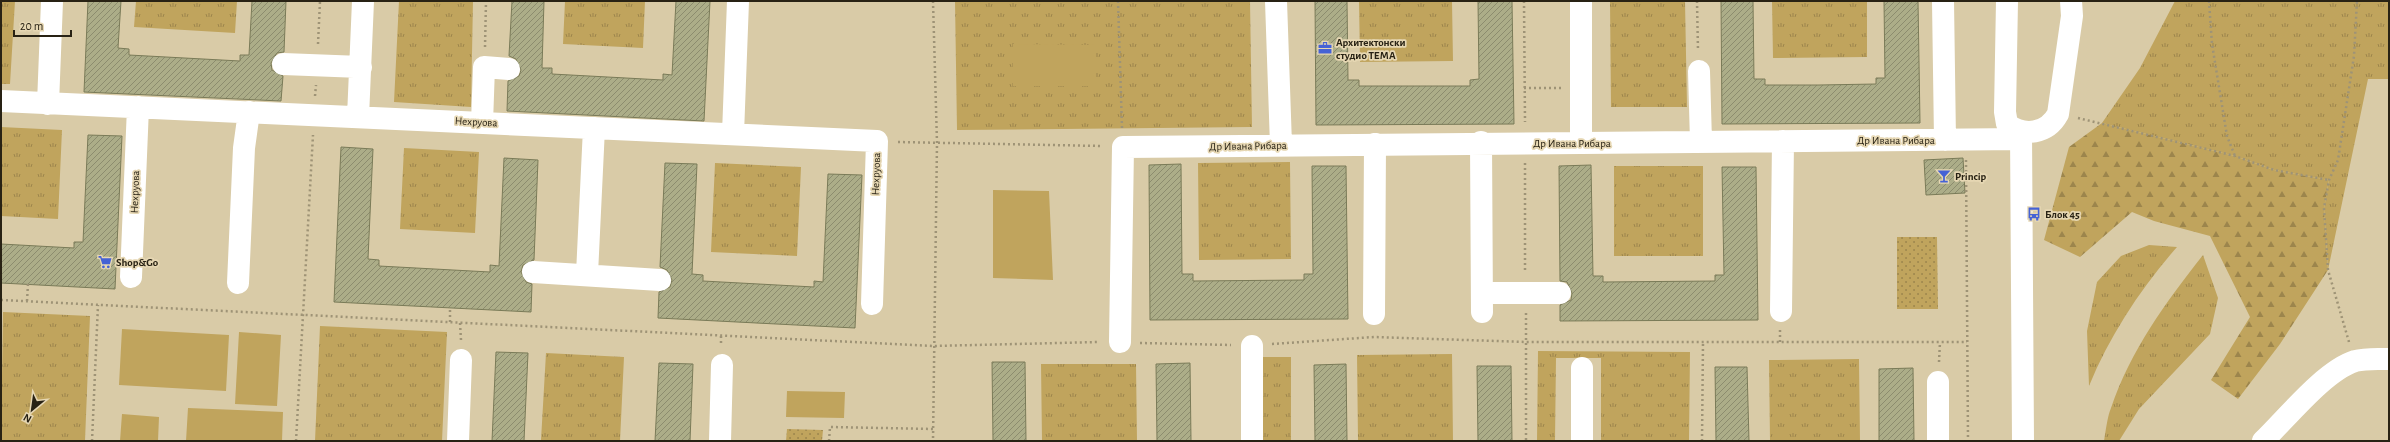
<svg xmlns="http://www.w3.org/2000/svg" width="2390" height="442" viewBox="0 0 2390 442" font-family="'Alegreya Sans',sans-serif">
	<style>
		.grass { fill: url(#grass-tufts) }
		.forest { fill: url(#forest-firs) }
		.park { fill: url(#park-dots) }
		.pitch { fill: #c0a45d }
		.building { fill: url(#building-hatch); stroke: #7a7b58 }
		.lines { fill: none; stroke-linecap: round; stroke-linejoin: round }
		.path { stroke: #9e9376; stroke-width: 2.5; stroke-dasharray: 2 3; stroke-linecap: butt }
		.minor { stroke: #fff; stroke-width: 22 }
		.labels { text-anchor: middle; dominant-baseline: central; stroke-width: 3.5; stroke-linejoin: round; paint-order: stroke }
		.poi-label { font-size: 11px; font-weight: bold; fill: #282214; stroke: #e6d7b3; text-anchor: start }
		.street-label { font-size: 11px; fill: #282214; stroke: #e6d7b3 }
	</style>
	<defs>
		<pattern id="grass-tufts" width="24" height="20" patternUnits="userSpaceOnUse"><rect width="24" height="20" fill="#c0a45d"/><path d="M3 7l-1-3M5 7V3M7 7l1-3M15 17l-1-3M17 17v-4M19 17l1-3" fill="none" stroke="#9c854c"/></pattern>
		<pattern id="forest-firs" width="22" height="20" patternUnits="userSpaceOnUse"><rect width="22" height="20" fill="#c0a45d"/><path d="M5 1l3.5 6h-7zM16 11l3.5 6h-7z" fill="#9c854c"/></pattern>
		<pattern id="park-dots" width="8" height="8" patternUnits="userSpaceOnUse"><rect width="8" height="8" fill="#c0a45d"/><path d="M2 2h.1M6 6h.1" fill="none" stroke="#9c854c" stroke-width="1.8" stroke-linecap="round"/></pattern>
		<pattern id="building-hatch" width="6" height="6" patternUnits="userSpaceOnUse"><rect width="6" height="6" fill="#acad88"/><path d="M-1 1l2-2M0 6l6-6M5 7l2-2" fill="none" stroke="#8c8c6e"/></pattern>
	</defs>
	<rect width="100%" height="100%" fill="#d9cba7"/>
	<path class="grass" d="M1 1H15L10 84H1Z
		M136 1H237L235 33 134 27Z
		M399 1H473L471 107 394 102Z
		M565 1H645L643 48 563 44Z
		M955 1H1250L1252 127 957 130Z
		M1359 1H1452L1453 61 1360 62Z
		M1610 1H1685L1687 107H1611Z
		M1772 1H1867V57L1773 58Z
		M2175 1H2389V79H2368L2328 270 2324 208 2329 180 2274 170 2235 156 2102 123 2140 68Z
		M1 127 62 130 58 219 1 216Z
		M404 148 479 152 475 233 400 229Z
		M1290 162 1291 259 1199 260 1198 163Z
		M715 163 801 167 797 256 711 252Z
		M1614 166H1703V256H1614Z
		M2149 245 2177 247C2141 288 2110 335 2089 386L2087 331 2097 282 2121 256Z
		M2203 255 2218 298 2210 334 2139 409 2119 441H2104C2106 430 2107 418 2111 408 2130 351 2166 302 2203 255Z
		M3 312 90 316 85 441H1Z
		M320 326 447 332 442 441H315Z
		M1538 351 1690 352 1689 441H1601V358H1556L1555 441H1537Z
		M546 353 624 357 620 441 541 440Z
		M1452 354 1453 441H1358L1357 355Z
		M1262 357H1291V441H1262Z
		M1859 359 1860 441H1770L1769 360Z
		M1041 364H1136L1137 441H1042Z"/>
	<path class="forest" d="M2102 123 2235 156 2274 170 2329 180 2324 208 2328 270 2280 344 2238 399 2211 380 2250 317 2210 236 2154 221 2132 212 2080 257 2044 240 2069 147Z"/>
	<path class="park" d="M1897 237H1937L1938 309H1897Z
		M787 429 823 430 822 441H786Z"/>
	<path class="pitch" d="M1013 44 1096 45V86H1013Z
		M993 190 1049 191 1053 280 993 278Z
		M122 329 229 335 226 391 119 385Z
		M239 332 281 335 277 406 235 404Z
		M787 391 845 392 844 418 786 417Z
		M188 408 283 412 282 441H186Z
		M122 414 159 417 158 441H120Z"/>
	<path class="building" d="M88 1H121L118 48 129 49V55L240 61V55H249L252 1H286L284 52 277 53 271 63 272 70 283 76 281 101 84 92Z
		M512 1H544L542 68H552V74L663 80V74L672 75 676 1H710L704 121 507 111 508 81 519 76 521 70 516 59 509 56Z
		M1315 1H1347L1348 80H1359V86H1470V80L1479 79 1478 1H1512L1514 124 1316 125Z
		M1721 1H1753L1754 79H1765V85H1819L1876 84V78H1885L1884 1H1918L1920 123 1722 124Z
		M88 135 122 136 115 289 1 283V244L74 248V242H83Z
		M341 147 373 149 368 259 379 260V266L490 272V265L499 266 504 158 538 160 534 260 523 265 521 272 526 282 532 284 531 312 334 302Z
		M1963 158 1965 193 1926 195 1924 160Z
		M665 163 697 164 692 274 703 275V281L814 287V281L823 282 828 174 862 175 855 328 658 318 659 292 670 287 672 280 667 270 660 267Z
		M1181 164 1182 274H1193V281L1304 280V274H1313L1312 166H1346L1348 319 1150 320 1149 165Z
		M1591 165 1593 276H1603V282L1715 281V275H1724L1722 167H1756L1758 320 1560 321V305L1571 300 1572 293 1567 282 1560 281 1559 166Z
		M496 352 528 353 524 441H492Z
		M992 362H1025L1026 441H993Z
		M659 363 693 364 690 441H655Z
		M1190 363 1191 441H1157L1156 364Z
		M1346 364 1347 441H1315L1314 365Z
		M1477 366H1511L1512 441H1478Z
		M1715 367H1747L1749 441H1716Z
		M1913 368 1914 441H1879V369Z"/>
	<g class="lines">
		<path class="path" d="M933 1 937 143 933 441
			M1118 1 1122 128
			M1524 1 1525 122
			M1697 1 1698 51
			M2209 1 2212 44 2227 136 2235 156
			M318 44 320 1
			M485 47 486 1
			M1524 88H1561
			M315 96 316 85
			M2078 118 2235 156 2274 170 2329 180
			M898 142 1102 146
			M1966 160 1968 441
			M1525 163V272
			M1 300 934 346 1099 342
			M27 301 28 284
			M1526 313V441
			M450 322V308
			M460 323 461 340
			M721 336V345
			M1780 342V330
			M2349 342 2328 270 2324 208 2329 180 2338 160 2354 56 2357 1
			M1140 343 1231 345
			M1272 344 1374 337 1526 342H1967
			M1939 362 1940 342
			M92 441 98 305
			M296 441 313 135
			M829 441 830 427 934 429
			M1702 441 1703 342"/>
		<path class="minor" d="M1276 1 1281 145
			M1943 1 1945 140
			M2007 1 2005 112 2007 124C2024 137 2047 134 2058 114L2072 16 2071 1
			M283 64 361 67
			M1699 71 1701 142
			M1 101 877 141 872 304
			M48 104 52 1
			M358 117 363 1
			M482 123 484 67 509 69
			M2021 132 2023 441
			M733 134 738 1
			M1481 142 1482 312
			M1581 143V1
			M533 272 660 280
			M587 274 594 128
			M131 277 138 107
			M238 283 244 148 249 112
			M1482 293H1560
			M1781 311 1783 141
			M1374 314 1375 144
			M1120 342 1123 147C1422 144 1721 140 2021 139
			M1252 346V441
			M1582 368V441
			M458 441 461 360
			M720 441 722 365
			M1938 441V382
			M2263 441C2287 418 2324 371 2355 361 2366 358 2378 359 2389 359"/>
	</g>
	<defs>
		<g id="office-bare" transform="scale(1.08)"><path d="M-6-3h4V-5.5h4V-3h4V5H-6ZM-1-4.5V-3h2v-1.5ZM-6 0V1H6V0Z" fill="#4562d5" stroke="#e6d7b3" stroke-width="2.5" paint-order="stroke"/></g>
		<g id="bar-bare" transform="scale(1.08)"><path d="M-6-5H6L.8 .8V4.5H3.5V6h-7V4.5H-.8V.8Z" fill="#4562d5" stroke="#e6d7b3" stroke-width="2.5" paint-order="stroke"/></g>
		<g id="bus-bare" transform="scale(1.08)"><path d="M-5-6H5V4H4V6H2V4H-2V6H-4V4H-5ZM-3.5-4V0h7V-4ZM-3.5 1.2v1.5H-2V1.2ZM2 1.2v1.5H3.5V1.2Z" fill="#4562d5" stroke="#e6d7b3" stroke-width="2.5" paint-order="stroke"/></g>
		<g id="supermarket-bare" transform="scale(1.08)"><path d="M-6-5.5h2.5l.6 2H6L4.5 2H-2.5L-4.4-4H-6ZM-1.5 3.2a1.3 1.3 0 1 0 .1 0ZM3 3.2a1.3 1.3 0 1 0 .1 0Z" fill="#4562d5" stroke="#e6d7b3" stroke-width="2.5" paint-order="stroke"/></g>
	</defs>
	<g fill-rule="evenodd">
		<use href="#office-bare" x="1325" y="48"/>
		<use href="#bar-bare" x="1944" y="176"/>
		<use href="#bus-bare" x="2034" y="214"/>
		<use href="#supermarket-bare" x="105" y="262"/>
	</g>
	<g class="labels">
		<g class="poi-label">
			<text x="1336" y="42">Архитектонски<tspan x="1336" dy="13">студио ТЕМА</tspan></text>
			<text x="1955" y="176">Princip</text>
			<text x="2045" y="214">Блок 45</text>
			<text x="116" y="262">Shop&amp;Go</text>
		</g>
		<g class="street-label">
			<text transform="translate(476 122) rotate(3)">Нехруова</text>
			<text x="1896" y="140">Др Ивана Рибара</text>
			<text x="1572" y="143">Др Ивана Рибара</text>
			<text transform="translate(1248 146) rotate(-1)">Др Ивана Рибара</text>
			<text transform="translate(876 174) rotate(-88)">Нехруова</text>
			<text transform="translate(135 192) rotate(-88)">Нехруова</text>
		</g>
	</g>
	<rect width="2390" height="442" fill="none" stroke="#282214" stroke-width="4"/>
	<g transform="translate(32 410) rotate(209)" stroke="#e6d7b3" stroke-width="3" paint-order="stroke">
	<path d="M0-3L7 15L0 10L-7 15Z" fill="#282214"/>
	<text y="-6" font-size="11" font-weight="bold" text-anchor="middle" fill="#282214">N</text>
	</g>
	<path d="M14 30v6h57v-6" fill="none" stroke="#282214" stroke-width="2"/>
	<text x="20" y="30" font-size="12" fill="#282214" stroke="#e6d7b3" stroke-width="3" paint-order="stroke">20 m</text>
</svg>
